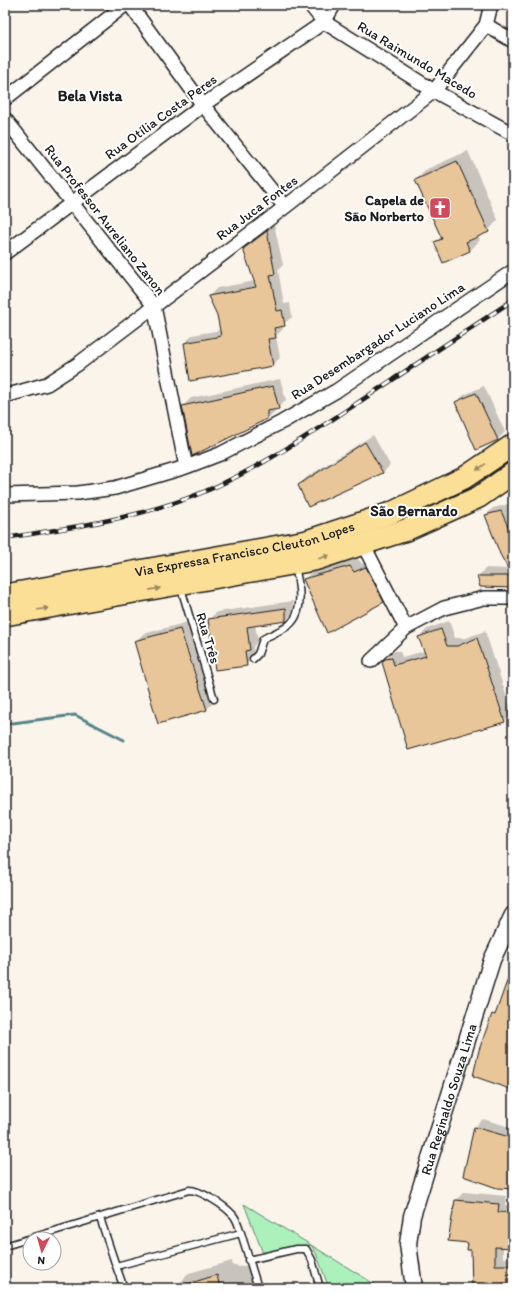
<svg xmlns="http://www.w3.org/2000/svg" width="518" height="1293" viewBox="0 0 518 1293" font-family="Itim,sans-serif">
	<style>
		.green { fill: #acf1bc; stroke: #64866c }
		.shadow { fill: #0003 }
		.lines { fill: none; stroke-linecap: round; stroke-linejoin: round }
		.stream { stroke: #538387; stroke-width: 3 }
		.building { fill: #e8c69a; stroke: #1c1c1c }
		.service-casing { stroke: #1c1c1c; stroke-width: 9 }
		.minor-casing { stroke: #1c1c1c; stroke-width: 16 }
		.tertiary-casing { stroke: #1c1c1c; stroke-width: 19 }
		.trunk-casing { stroke: #1c1c1c; stroke-width: 24 }
		.service { stroke: #fff; stroke-width: 6 }
		.minor { stroke: #fff; stroke-width: 13 }
		.tertiary { stroke: #fff; stroke-width: 16 }
		.trunk { stroke: #fbdf96; stroke-width: 21 }
		.rail-casing { stroke: #1c1c1c; stroke-width: 4.5 }
		.rail { stroke: #fff; stroke-width: 3; stroke-dasharray: 9; stroke-linecap: butt }
		.oneway { fill: #97875f }
		.labels { text-anchor: middle; dominant-baseline: central; stroke-width: 4; stroke-linejoin: round; paint-order: stroke }
		.street-label { font-size: 14px; fill: #1c1c1c; stroke: #fff }
		.poi-label { font-size: 14px; font-weight: bold; fill: #1c1c1c; stroke: #fff; text-anchor: end }
		.neighbourhood-label { font-size: 15px; font-weight: bold; fill: #1c1c1c; stroke: #fff }
	</style>
	<rect width="100%" height="100%" fill="#faf4eb"/>
	<filter id="ink" filterUnits="userSpaceOnUse"><feTurbulence type="fractalNoise" baseFrequency=".025" numOctaves="2"/><feDisplacementMap in="SourceGraphic" scale="8" xChannelSelector="R" yChannelSelector="G"/><feConvolveMatrix kernelMatrix="1 2 1 2 8 2 1 2 1" color-interpolation-filters="sRGB"/></filter>
	<g filter="url(#ink)">
		<path class="green" d="M244 1204 381 1288H329L316 1253 311 1245 264 1256Z"/>
		<path class="shadow" d="M468 151 498 220 488 231 478 235 480 240 470 251 435 242 442 236 416 180 427 169Z
			M274 224 283 265 278 270 284 304 290 303 292 317 282 325 283 329 276 336 280 358 272 365 185 343 192 335 221 330 218 314 209 296 217 288 255 281 245 249Z
			M280 379 286 400 278 408H275V411L267 419 183 406 191 398Z
			M484 386 505 432 497 440 456 402 464 395Z
			M373 435 390 465 383 473 299 485 307 477Z
			M509 504 513 513V587L478 576 486 568 509 569 486 515 493 508Z
			M358 559 362 564 374 560 391 593 383 601 305 579 312 571Z
			M293 601 294 612 286 620 255 625 258 641 253 646 254 657 246 665 209 619 217 612Z
			M449 621 455 638H466L485 631 512 713 504 721 383 662 394 651H400L402 657 425 651 419 637 427 629Z
			M188 622 214 702 206 710 135 642 143 634Z
			M483 1119 513 1128V1188L464 1175 475 1127Z
			M464 1192 506 1196 505 1205H513V1247L503 1246V1258H513V1288H473L472 1249 456 1200Z
			M232 1261 233 1266 237 1265 238 1267 248 1265 255 1288H171L178 1285 189 1273Z"/>
		<g class="lines">
			<path class="stream" d="M5 724 75 715 124 740"/>
		</g>
		<path class="building" d="M457 161 489 232 466 242 470 251 443 263 434 242 442 239 415 180Z
			M267 231 275 274 270 275 277 311 282 310 285 326 274 328 276 338 268 339 273 366 190 381 184 343 221 336 217 315 208 296 256 287 243 249Z
			M273 386 279 409 267 411V419L192 456 182 406Z
			M476 393 498 440 476 450 455 402Z
			M365 442 383 473 308 507 298 485Z
			M501 511 513 538V588L480 587 477 576H512L500 554 485 515Z
			M350 566 354 572 366 567 384 602 327 633 303 579Z
			M286 608V621L247 627 250 650 245 651 247 666 215 670 208 619Z
			M180 629 207 710 158 724 134 641Z
			M441 629 447 646H457L477 638 505 722 408 750 382 662 385 659 392 658 394 665 426 656 418 637Z
			M512 967H513V1090L473 1076 479 1050 492 1014 495 1015Z
			M474 1127 513 1138V1189L497 1188 463 1176Z
			M455 1200 499 1204 498 1212 513 1213V1248L495 1247V1265H513V1288H472L471 1250H467L468 1243 448 1241Z
			M217 1275 220 1288H181V1286Z"/>
		<g class="lines">
			<g class="service-casing">
				<path id="service" d="M181 588 214 699
					M253 659 258 654 263 639C271 634 284 630 290 624 305 611 299 583 295 567
					M100 1218 116 1266
					M5 1246 189 1190C201 1190 225 1206 233 1215 237 1219 239 1227 241 1233
					M248 1260 296 1249H306L312 1260 320 1288
					M124 1288 116 1266 241 1233 258 1288"/>
			</g>
			<g class="minor-casing">
				<path id="minor" d="M130 5 203 105 285 207
					M310 5 324 22 434 91 513 134
					M486 25 513 41
					M5 99 125 5
					M5 119 154 306 186 467
					M5 253 203 105 324 22 334 5
					M5 396 47 384 78 364 285 207 434 91 486 25 491 5
					M5 495 78 493 115 488 186 467 220 454 282 422 336 391 513 271
					M363 544 406 628
					M371 661 406 628 444 608 484 598H513"/>
			</g>
			<g class="tertiary-casing">
				<g id="tertiary">
					<path id="s1" d="M414 1288 408 1244 412 1216 492 960 513 915"/>
				</g>
			</g>
			<g class="trunk-casing">
				<g id="trunk">
					<path id="s2" d="M5 595 307 541 391 513 464 478 513 445"/>
					<path d="M5 615 314 560 406 530 479 497 513 473"/>
				</g>
			</g>
			<use href="#service" class="service"/>
			<use href="#minor" class="minor"/>
			<use href="#tertiary" class="tertiary"/>
			<use href="#trunk" class="trunk"/>
			<g class="rail-casing">
				<path id="rail" d="M5 538C62 529 119 521 174 503 241 481 301 440 359 402 410 368 462 334 513 300"/>
			</g>
			<use href="#rail" class="rail"/>
		</g>
		<defs><path id="oneway-solid" d="M-6-.8H1V-3.2L6.5 0L1 3.2V.8H-6Z"/></defs>
		<g class="oneway">
			<use href="#oneway-solid" transform="translate(481 467) rotate(145)"/>
			<use href="#oneway-solid" transform="translate(324 557) rotate(-18)"/>
			<use href="#oneway-solid" transform="translate(155 589) rotate(-11)"/>
			<use href="#oneway-solid" transform="translate(43 609) rotate(-10)"/>
		</g>
	</g>
	<defs>
		<g id="church-square" transform="scale(1.15)"><rect x="-9" y="-9" width="18" height="18" rx="4" fill="#d1495b" stroke="#fff"/><path d="M-1.2-6h2.4v3.5h3.3v2.4h-3.3V6h-2.4V-.1h-3.3v-2.4h3.3Z" fill="#fff"/></g>
	</defs>
	<g fill-rule="evenodd">
		<use href="#church-square" x="440" y="208"/>
	</g>
	<g class="labels">
		<g class="street-label">
			<text transform="translate(417 60) rotate(31)">Rua Raimundo Macedo</text>
			<text transform="translate(161 117) rotate(-36)">Rua Otília Costa Peres</text>
			<text transform="translate(257 208) rotate(-37)">Rua Juca Fontes</text>
			<text transform="translate(105 220) rotate(52)">Rua Professor Aureliano Zanon</text>
			<text transform="translate(378 341) rotate(-33)">Rua Desembargador Luciano Lima</text>
			<text stroke="none"><textPath href="#s2" startOffset="244">Via Expressa Francisco Cleuton Lopes</textPath></text>
			<text transform="translate(208 638) rotate(73)">Rua Três</text>
			<text stroke="none"><textPath href="#s1" startOffset="195">Rua Reginaldo Souza Lima</textPath></text>
		</g>
		<g class="poi-label">
			<text x="424" y="200">Capela de<tspan x="424" dy="16">São Norberto</tspan></text>
		</g>
		<g class="neighbourhood-label">
			<text x="90" y="96">Bela Vista</text>
			<text x="414" y="511">São Bernardo</text>
		</g>
	</g>
	<rect width="518" height="1293" fill="none" stroke="#fff" stroke-width="20"/>
	<rect x="10" y="10" width="498" height="1273" fill="none" stroke="#1c1c1c" stroke-width="1.5" filter="url(#ink)"/>
	<g transform="translate(42 1251) rotate(185)"><circle r="19" fill="#ffffff" stroke="#a4a4a4"/>
	<path d="M0-3L7 15L0 10L-7 15Z" fill="#d1495b"/>
	<text y="-6" font-size="11" font-weight="bold" text-anchor="middle" fill="#1c1c1c">N</text>
	</g>
</svg>
